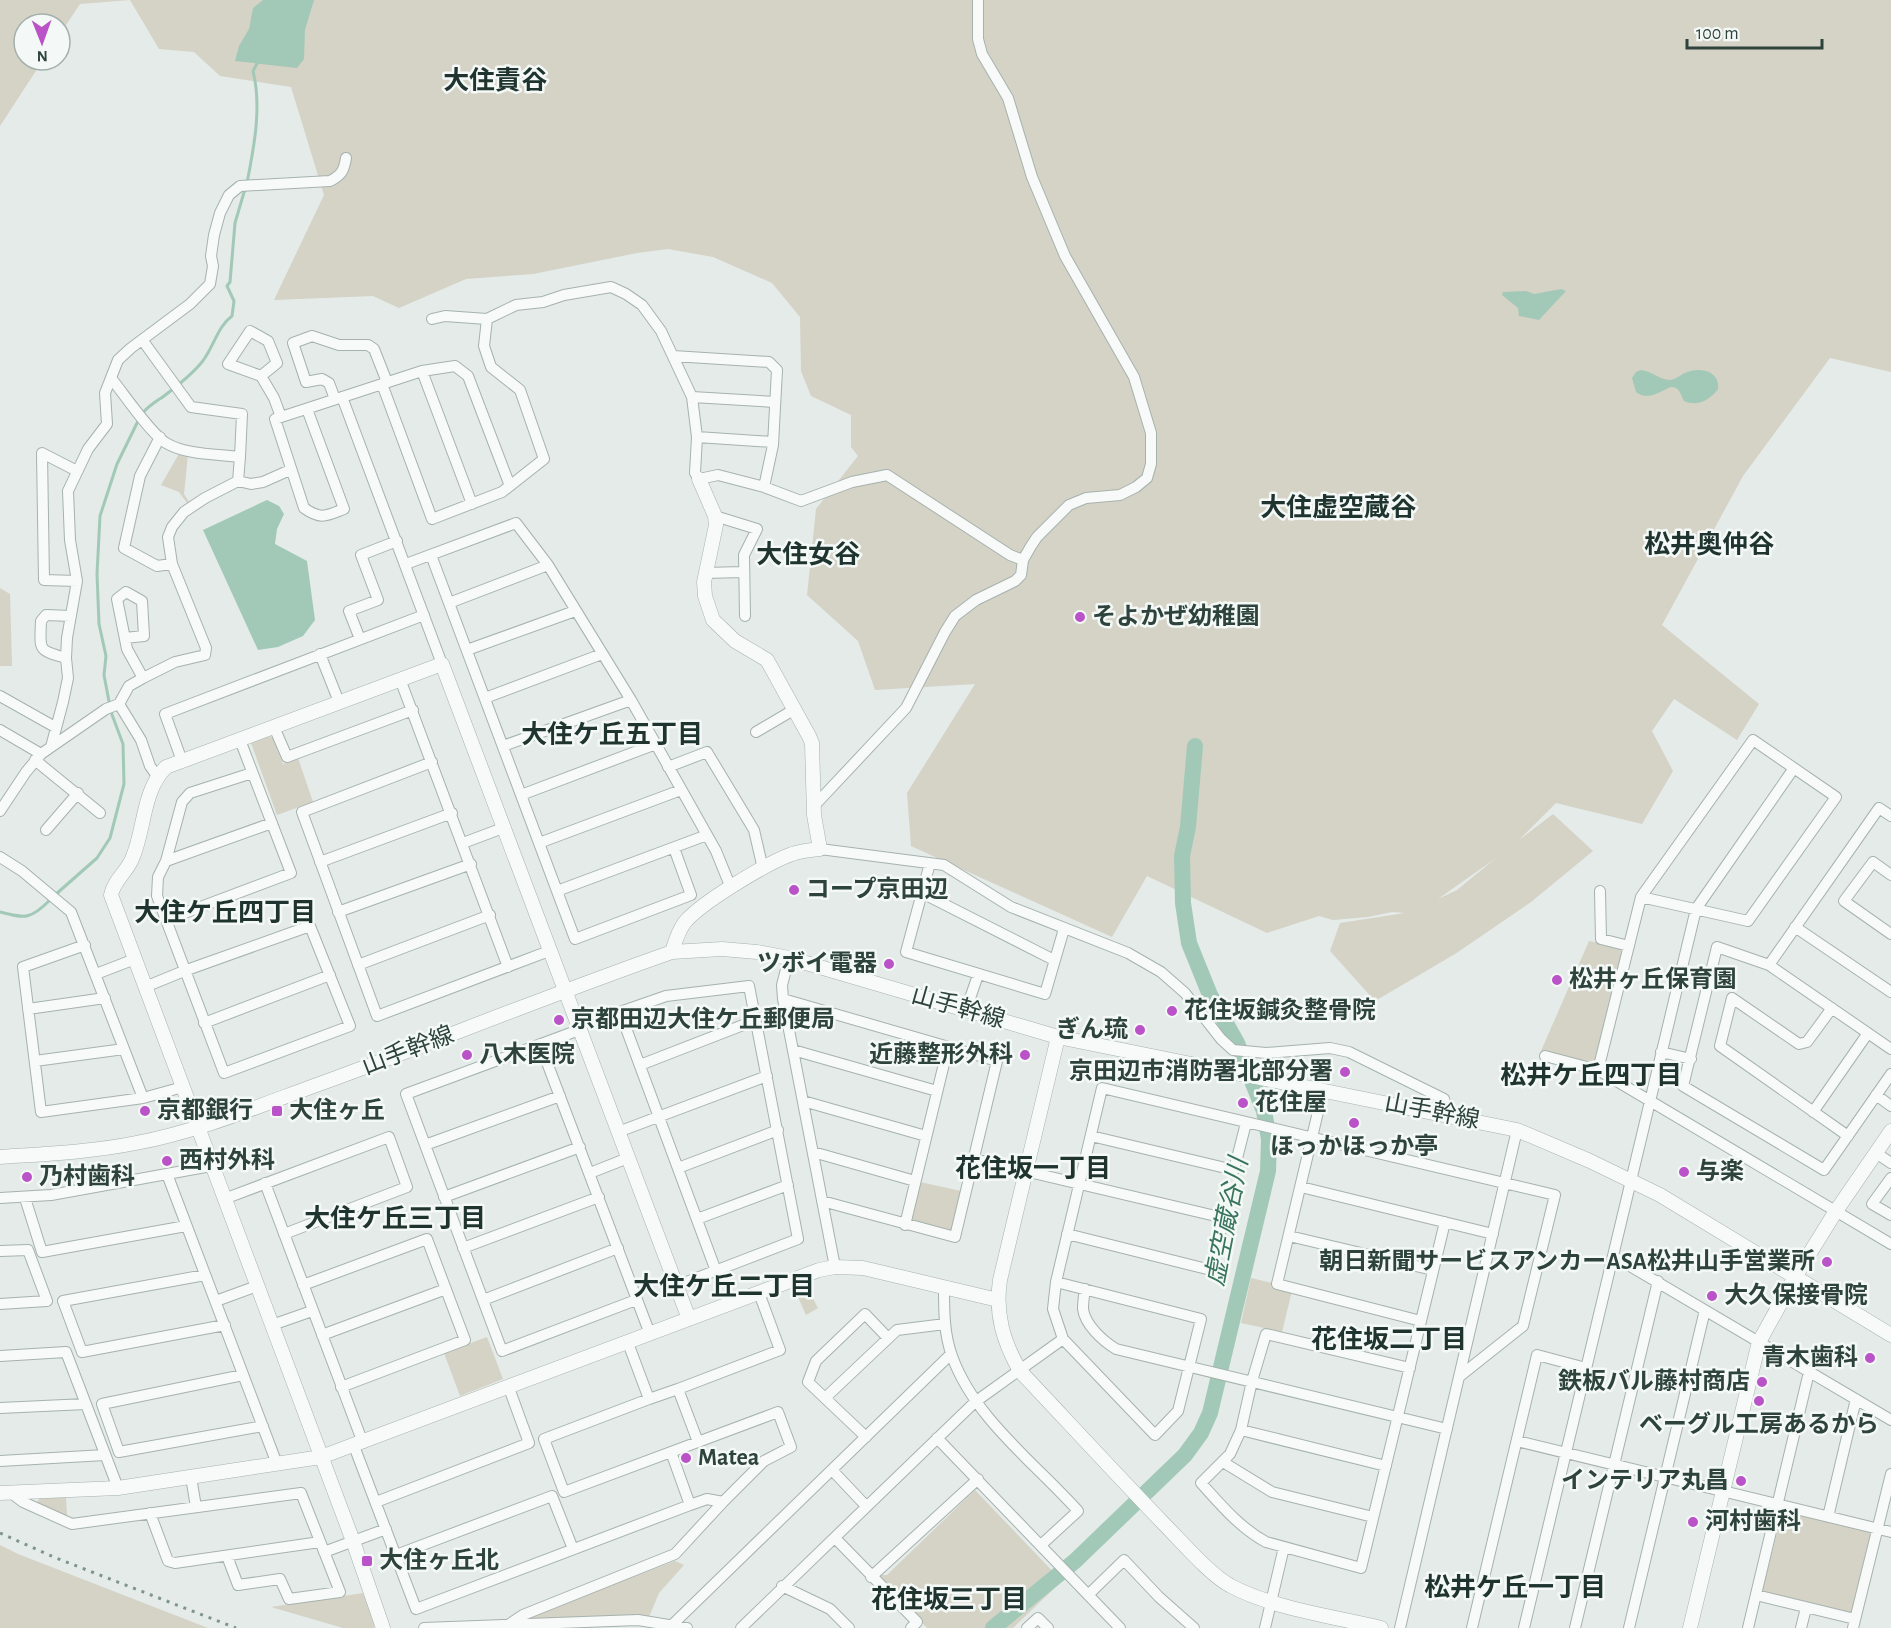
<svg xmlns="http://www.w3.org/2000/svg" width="1891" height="1628" viewBox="0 0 1891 1628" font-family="'Alegreya Sans','Noto Sans JP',sans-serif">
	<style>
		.green { fill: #d5d2c6; fill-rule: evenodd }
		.water { fill: #a2c9b7 }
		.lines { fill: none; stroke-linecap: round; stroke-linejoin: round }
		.stream { stroke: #a2c9b7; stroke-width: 3 }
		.river { stroke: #a2c9b7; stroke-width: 16 }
		.minor-casing { stroke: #a6b2ae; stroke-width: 12 }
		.tertiary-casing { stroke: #a6b2ae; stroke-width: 15 }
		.minor { stroke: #f7faf9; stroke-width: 10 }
		.tertiary { stroke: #f7faf9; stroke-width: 14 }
		.rail { stroke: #7f948d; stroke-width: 3; stroke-dasharray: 3 6; stroke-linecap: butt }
		.poi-dot { fill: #ba52c8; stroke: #f4f9f7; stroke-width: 2 }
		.labels { text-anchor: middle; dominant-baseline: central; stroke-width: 5; stroke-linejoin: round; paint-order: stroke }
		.poi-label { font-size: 24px; font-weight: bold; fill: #2d433c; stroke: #f4f9f7; text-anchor: start }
		.street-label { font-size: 24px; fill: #2d433c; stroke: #f4f9f7 }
		.neighbourhood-label { font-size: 26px; font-weight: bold; fill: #1f342e; stroke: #f4f9f7 }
		.water-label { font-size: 26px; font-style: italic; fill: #39755c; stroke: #f4f9f7 }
	</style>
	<rect width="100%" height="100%" fill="#e4ebe9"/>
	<path class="green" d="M0 0H1891V372L1830 358 1743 476 1662 625 1759 704 1737 740 1674 699 1652 731 1673 771 1642 824 1556 803 1519 840 1553 814 1593 851 1531 902 1455 954 1375 1001 1330 951 1340 923 1405 913 1392 912 1368 917 1333 920 1319 916 1267 933 1147 876 1112 937 911 846 907 793 975 684 875 690 858 641 807 595 816 509 858 456 851 447V415L811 396 801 371 800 317 772 283 713 257 668 249 637 253 533 274 466 279 399 308 373 296 274 300 324 195 291 87 220 76 194 52 159 49 130 0 80 4 60 34V24H24V60H43L0 126ZM1496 858 1457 890 1438 899Z
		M180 452 188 454 184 494 189 502 187 503 179 492 161 485Z
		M0 588 10 594 12 666H0Z
		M269 736 273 738 283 764 298 758 313 802 277 815 251 743Z
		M1589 941 1620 947 1623 952 1597 1064 1593 1065 1541 1051Z
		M920 1182 961 1191 952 1229 948 1231 913 1223 911 1220Z
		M1251 1278 1272 1283 1271 1287 1292 1291 1282 1332 1241 1323Z
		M805 1284 818 1308 806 1315 794 1288Z
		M487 1337 503 1379 460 1396 444 1353Z
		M975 1490 1062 1581 1013 1628H927L880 1579 881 1575H887Z
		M66 1497 67 1516 36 1503 40 1498Z
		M1783 1510 1873 1533 1852 1614 1762 1591Z
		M0 1545 18 1554 208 1628H0Z
		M675 1561 684 1565 659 1593 649 1617 533 1620 532 1617 533 1615Z
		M363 1593 374 1621V1628H343L271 1607Z"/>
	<path class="water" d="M263 0H314L305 30 304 59 297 68 235 61 239 46 249 29 253 8Z
		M1561 289 1566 291 1539 320 1519 316 1518 308 1502 295 1503 292 1526 291 1534 294Z
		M1641 370C1651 371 1659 379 1669 380 1676 380 1681 374 1687 372 1701 367 1720 371 1718 389 1710 400 1697 407 1684 401 1680 394 1680 387 1671 387 1659 392 1648 401 1636 392L1632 378 1636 372Z
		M267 500 279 506 284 514 277 529 275 544 307 561 315 620 303 636 278 647 258 650 203 530Z"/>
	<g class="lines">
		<path class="stream" d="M247 183C254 147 262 107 253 71L259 60
			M143 413C148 406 157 401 164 396 176 387 193 373 202 362 214 347 217 327 232 316L234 301 227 286 230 282 235 223 245 189
			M55 895 97 858 110 838 124 784 123 744 111 712 104 675 106 656 99 624 97 574 100 516 117 464 139 419
			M0 912C26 919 31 919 50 900"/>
		<path class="river" d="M993 1628 1075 1561 1185 1455 1201 1433 1210 1413 1268 1171 1269 1139 1264 1111 1237 1043 1210 995 1189 943 1183 903 1182 856 1188 827 1195 746"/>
		<g class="minor-casing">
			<path id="minor" d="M432 319 445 316 487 319
				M143 341 191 407 242 414 240 457
				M673 356 769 362 777 370 773 445 764 487
				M422 371 472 504
				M261 376 277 363 268 341 250 331 228 364 261 376 274 398 281 417
				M111 378C124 394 150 433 166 443 186 455 217 454 240 457L238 481
				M382 384 432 519 502 492 544 459 520 390 491 367 484 346 487 319 516 305 543 302 564 295 611 287 626 294 642 305 661 331 692 397 697 437 695 473 699 479 718 475 764 487 801 501 852 482 887 475 1010 555 1023 560
				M342 397 442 664
				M692 397 775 402
				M335 399 329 383 322 379 306 382 293 343 312 336 339 345H368L374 349 387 382
				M307 409 344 509C326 516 321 520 304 508L275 419 422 371 455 366 468 376 510 486
				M160 437 140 476 124 548 157 566 172 564
				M697 437 773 442
				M715 516 757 529 744 555 745 616
				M431 555 575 939 691 895 674 848
				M406 564 516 523 548 565 631 700 716 851 731 888
				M705 573 743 572
				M77 581 44 580 42 453 77 471
				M449 603 548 565
				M125 638 144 636 142 601 126 592 117 599 127 649 143 678
				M360 639 349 611 378 600 361 555 397 541
				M467 650 575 611
				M320 654 339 702
				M66 658C37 650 40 650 41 621L46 615 71 616
				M400 679 508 967
				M0 696 55 727
				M485 698 602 654
				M274 727 287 757 413 710
				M0 730 41 754
				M756 732 795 709
				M503 746 631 700
				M51 747 106 709 119 704
				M35 760 100 813
				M182 761 165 714 424 615
				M432 762 302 812 377 1016 549 951
				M668 767 707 752 754 830 763 869
				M157 776 150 766 141 740 119 704 129 686 143 678 175 662 205 655 206 648 172 564 168 537 172 527 184 512 205 498 238 481 251 484 263 482 290 470
				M521 795 656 744
				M815 805 906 708 945 632 955 616 976 600 1015 581 1021 575 1023 560 1031 546 1037 537 1069 505 1086 498 1120 495 1136 487 1147 478 1151 464V433L1134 377 1065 256 1032 177 1008 98 982 54 978 39V0
				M0 811 26 772 41 754 51 747 63 702 68 678 66 658 67 638 77 581 70 540 68 491 88 449 107 424 105 393 118 360 131 348 190 304 210 284 213 266 211 256 214 235 220 213 229 195 240 186 330 181C342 175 344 170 346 158
				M46 830 78 793
				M463 843 503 828
				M539 843 681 790
				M820 849 944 865 1011 907 1128 953 1161 972 1185 993 1221 1039 1233 1050 1266 1053 1330 1048 1349 1052 1444 1099 1449 1116
				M0 857 22 871 71 912 143 1098
				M166 861 272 823
				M320 862 452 813
				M930 863 906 952 1045 994 1064 929
				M1891 875 1873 862 1844 901 1891 934
				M557 891 707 835
				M1600 891 1601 939 1629 946
				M922 893 1054 960
				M338 912 471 864
				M166 920 291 873 240 740
				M1795 927 1891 992
				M85 945 23 967 41 1112 143 1098 183 1087
				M789 958 782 985 783 999 835 1267
				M358 965 490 915
				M1769 965 1879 808 1891 816
				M96 974 135 959
				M145 987 184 971 310 926 350 1026 224 1073 157 896 158 877 166 861 182 802 190 793 252 773
				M783 999 997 1061 955 1237 822 1201
				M1832 1008 1807 1042 1799 1044 1732 998 1720 1046 1848 1136
				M28 1009 105 998
				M966 1010 978 975
				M204 1023 330 975
				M579 1030 406 1094 502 1351 636 1300
				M540 1044 650 1334
				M1891 1049 1769 965 1717 947 1683 1086 1824 1170 1891 1074
				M793 1050 937 1091
				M1661 1052 1691 1059
				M1545 1056 1598 1070 1891 1244
				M35 1061 124 1049
				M640 1065 756 1020
				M1598 1070 1641 897 1753 740 1836 797 1748 921 1641 897
				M1323 1091 1277 1284 1421 1321
				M1876 1095 1891 1106
				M803 1101 926 1136
				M1813 1112 1868 1033
				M618 1132 767 1076
				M1091 1136 1234 1170 1246 1123
				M425 1145 560 1096
				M813 1152 915 1181
				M1876 1153 1891 1163
				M974 1159 1224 1218 1211 1270 1067 1234
				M678 1168 778 1130
				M590 1173 628 1158
				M167 1174 277 1464
				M1891 1178 1872 1204 1891 1215
				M265 1183 363 1443
				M1301 1187 1493 1234
				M444 1197 580 1147
				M0 1198 51 1195 211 1166
				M25 1198 42 1252 186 1226
				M224 1199 389 1137 407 1187 284 1234
				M697 1219 788 1185
				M905 1225 948 1047
				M1289 1236 1433 1270
				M463 1248 599 1197
				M0 1251 28 1250 47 1301 0 1304
				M1613 1256 1891 1420
				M205 1275 63 1301 82 1352 225 1325
				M1056 1282 1201 1319 1178 1411 1155 1435 1063 1339 1053 1309 1056 1282 1102 1088 1555 1195 1523 1326 1460 1376
				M303 1285 427 1239 465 1340 341 1387
				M676 1286C717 1270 757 1255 798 1239L749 986 666 996 620 1012 716 1271
				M944 1288C944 1311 944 1334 952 1356 974 1418 1035 1463 1078 1511L1041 1545
				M1085 1289C1084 1295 1083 1303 1083 1309 1085 1325 1103 1341 1116 1349L1447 1429
				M483 1300 618 1248
				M216 1301 257 1286
				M272 1325 312 1311
				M322 1335 446 1289
				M628 1343 649 1399 678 1389 698 1442
				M0 1356 66 1352 118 1488
				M1410 1368 1266 1334 1252 1381 1241 1430 1230 1454 1201 1483C1221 1505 1240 1528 1266 1542L1361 1568 1445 1222
				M243 1375 102 1404 119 1452 263 1426
				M678 1389 780 1350 759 1293
				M825 1398 897 1330 945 1324
				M0 1408 86 1404
				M1241 1430 1386 1466
				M866 1437 808 1382 816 1361 865 1314 888 1338
				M937 1438 1120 1628
				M1517 1441 1891 1532
				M354 1446 416 1609 690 1505 707 1499 723 1502
				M671 1452 690 1505
				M0 1461 105 1455
				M1223 1462 1272 1492 1373 1517
				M832 1470 866 1506
				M191 1477 196 1507
				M11 1493 23 1502 72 1524 301 1493 340 1592 289 1599 280 1579 238 1585 227 1556
				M376 1502 529 1443 509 1388
				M150 1513 168 1561 175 1563 320 1542
				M1828 1517 1856 1399
				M835 1538 917 1622 911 1628
				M324 1552 386 1529
				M396 1555 552 1496 573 1549
				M871 1577 978 1479
				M782 1586 830 1609 849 1628
				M1088 1595 1124 1560 1159 1597 1194 1628
				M1756 1595 1855 1619
				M511 1623 523 1615 675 1554 723 1502 764 1461 791 1447 778 1412 564 1492 544 1439 649 1399
				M672 1625 951 1354
				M424 1628 638 1620 687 1628
				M741 1628 975 1402 1063 1339
				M1027 1628 1038 1618 1048 1628
				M1265 1628 1284 1547
				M1400 1628 1517 1130
				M1472 1628 1537 1355 1586 1368
				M1524 1628 1696 909 1794 768
				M1575 1628 1658 1281
				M1629 1628 1705 1310
				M1748 1628 1809 1372
				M1801 1628 1806 1608
				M1853 1628 1891 1474"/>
		</g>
		<g class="tertiary-casing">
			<path id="tertiary" d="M672 952C675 942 678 931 685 922 702 902 767 863 792 854 801 851 811 850 820 849L814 815 812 743 809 736 767 660 735 641 713 620 705 596 704 582 716 525 715 516 699 479
				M1058 1037 1000 1280C995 1314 1003 1341 1020 1371 1068 1422 1115 1473 1164 1524 1181 1541 1211 1576 1231 1586 1272 1608 1335 1617 1381 1628
				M0 1157C45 1154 91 1152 136 1143 200 1131 261 1105 322 1083 439 1040 555 993 672 952L722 949 757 952 789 958 1058 1037 1517 1130 1590 1161 1660 1195 1891 1335
				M0 1493 118 1488 321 1457 819 1270 835 1267 863 1268 998 1300
				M383 1628 353 1541 111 895C114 880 126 873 132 859 145 830 142 791 166 767L442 664 689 1319
				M1690 1628 1759 1342 1795 1277 1836 1211 1891 1131"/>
		</g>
		<use href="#minor" class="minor"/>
		<use href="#tertiary" class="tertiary"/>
		<path class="rail" d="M0 1533 56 1558 236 1628"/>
	</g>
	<g class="poi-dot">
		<circle cx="1080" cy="617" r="6"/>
		<circle cx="794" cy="890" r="6"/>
		<circle cx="889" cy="964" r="6"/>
		<circle cx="1557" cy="980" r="6"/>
		<circle cx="1172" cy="1011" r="6"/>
		<circle cx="559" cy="1020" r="6"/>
		<circle cx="1140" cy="1030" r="6"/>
		<circle cx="467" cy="1055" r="6"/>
		<circle cx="1025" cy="1055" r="6"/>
		<circle cx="1345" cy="1072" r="6"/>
		<circle cx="1243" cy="1103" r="6"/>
		<circle cx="145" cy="1111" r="6"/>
		<rect x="271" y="1105" width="12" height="12" rx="3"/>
		<circle cx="1354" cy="1123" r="6"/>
		<circle cx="167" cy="1161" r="6"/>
		<circle cx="1684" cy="1172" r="6"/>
		<circle cx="27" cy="1177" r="6"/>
		<circle cx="1827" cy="1262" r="6"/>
		<circle cx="1712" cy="1296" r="6"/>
		<circle cx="1870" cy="1358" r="6"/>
		<circle cx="1762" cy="1382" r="6"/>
		<circle cx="1759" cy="1401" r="6"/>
		<circle cx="686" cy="1458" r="6"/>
		<circle cx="1741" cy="1481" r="6"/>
		<circle cx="1693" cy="1522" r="6"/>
		<rect x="361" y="1555" width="12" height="12" rx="3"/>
	</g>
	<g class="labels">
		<g class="poi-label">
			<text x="1092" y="617">そよかぜ幼稚園</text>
			<text x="806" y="890">コープ京田辺</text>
			<text x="877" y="964" text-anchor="end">ツボイ電器</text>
			<text x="1569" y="980">松井ヶ丘保育園</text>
			<text x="1184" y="1011">花住坂鍼灸整骨院</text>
			<text x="571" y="1020">京都田辺大住ケ丘郵便局</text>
			<text x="1128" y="1030" text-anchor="end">ぎん琉</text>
			<text x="479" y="1055">八木医院</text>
			<text x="1013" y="1055" text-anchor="end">近藤整形外科</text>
			<text x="1333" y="1072" text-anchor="end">京田辺市消防署北部分署</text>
			<text x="1255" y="1103">花住屋</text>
			<text x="157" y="1111">京都銀行</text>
			<text x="289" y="1111">大住ヶ丘</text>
			<text x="1354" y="1147" text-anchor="middle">ほっかほっか亭</text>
			<text x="179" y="1161">西村外科</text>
			<text x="1696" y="1172">与楽</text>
			<text x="39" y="1177">乃村歯科</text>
			<text x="1815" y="1262" text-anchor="end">朝日新聞サービスアンカーASA松井山手営業所</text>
			<text x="1724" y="1296">大久保接骨院</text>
			<text x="1858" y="1358" text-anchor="end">青木歯科</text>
			<text x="1750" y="1382" text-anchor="end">鉄板バル藤村商店</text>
			<text x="1759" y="1425" text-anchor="middle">ベーグル工房あるから</text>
			<text x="698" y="1458">Matea</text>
			<text x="1729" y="1481" text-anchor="end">インテリア丸昌</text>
			<text x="1705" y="1522">河村歯科</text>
			<text x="379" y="1561">大住ヶ丘北</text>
		</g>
		<g class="street-label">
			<text transform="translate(958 1008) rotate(16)">山手幹線</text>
			<text transform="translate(408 1051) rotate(-21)">山手幹線</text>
			<text transform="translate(1432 1112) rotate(11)">山手幹線</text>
		</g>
		<g class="neighbourhood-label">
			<text x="495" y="81">大住責谷</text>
			<text x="1338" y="508">大住虚空蔵谷</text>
			<text x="1709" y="545">松井奥仲谷</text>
			<text x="808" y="555">大住女谷</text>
			<text x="612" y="735">大住ケ丘五丁目</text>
			<text x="225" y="913">大住ケ丘四丁目</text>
			<text x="1591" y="1076">松井ケ丘四丁目</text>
			<text x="1033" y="1169">花住坂一丁目</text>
			<text x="395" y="1219">大住ケ丘三丁目</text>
			<text x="724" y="1287">大住ケ丘二丁目</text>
			<text x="1389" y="1340">花住坂二丁目</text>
			<text x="1515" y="1588">松井ケ丘一丁目</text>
			<text x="949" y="1600">花住坂三丁目</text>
		</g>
		<g class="water-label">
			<text transform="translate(1227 1222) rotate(-79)">虚空蔵谷川</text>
		</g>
	</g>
	<g transform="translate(42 42) rotate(179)"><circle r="28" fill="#f4f9f7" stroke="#a4b0ac" stroke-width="1.5"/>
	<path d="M0-4.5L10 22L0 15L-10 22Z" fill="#ba52c8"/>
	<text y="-9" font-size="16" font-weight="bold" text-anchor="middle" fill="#2d433c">N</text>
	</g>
	<path d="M1687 39v9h135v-9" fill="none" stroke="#2d433c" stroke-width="3"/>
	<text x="1696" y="39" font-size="18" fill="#2d433c" stroke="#f4f9f7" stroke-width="4.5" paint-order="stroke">100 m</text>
</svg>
